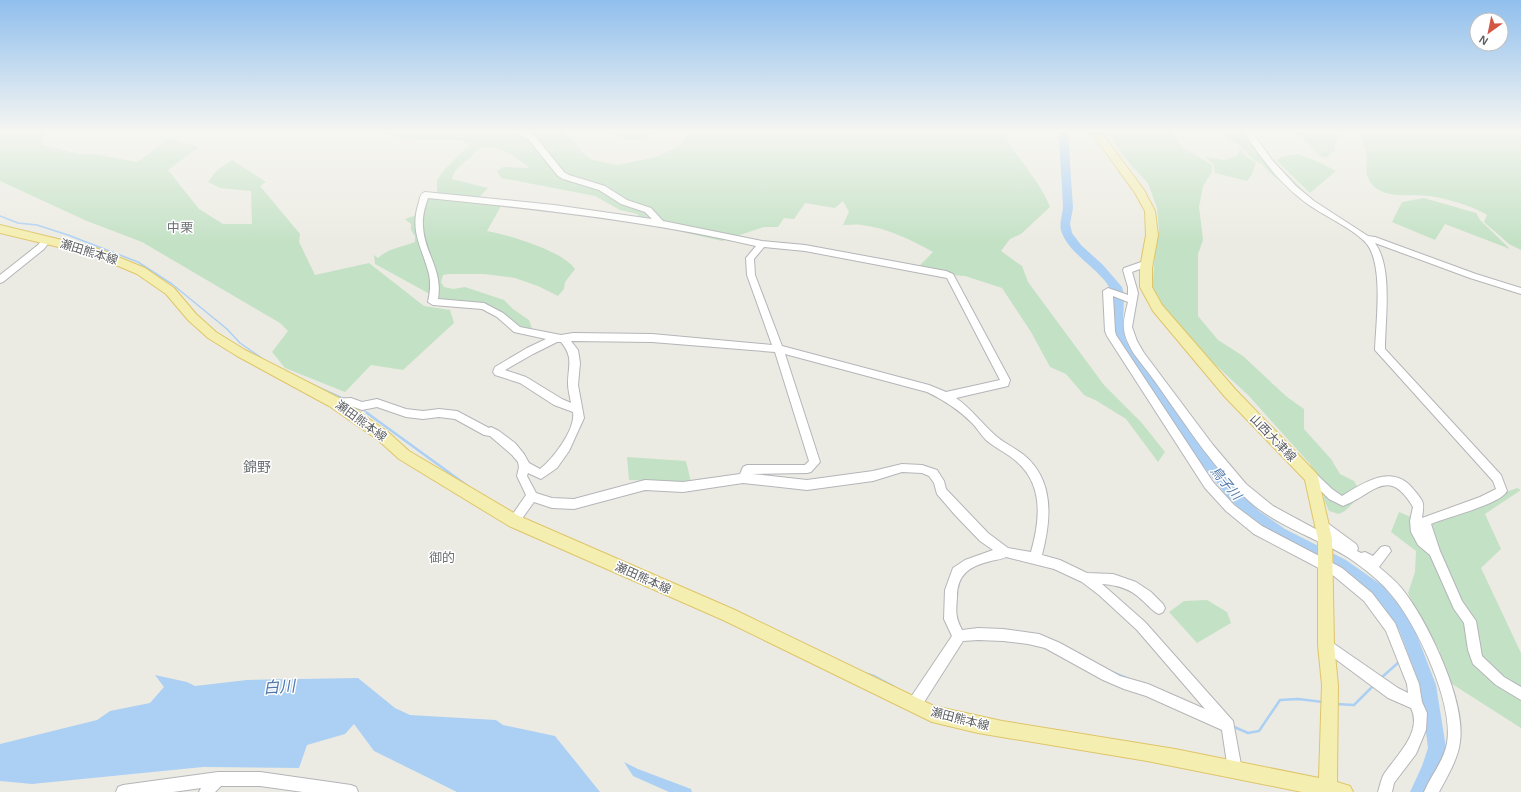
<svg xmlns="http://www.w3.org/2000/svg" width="1521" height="792" viewBox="0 0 1521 792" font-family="Helvetica,'Noto Sans JP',sans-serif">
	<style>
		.green { fill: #c3e1c5 }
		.water { fill: #acd0f4 }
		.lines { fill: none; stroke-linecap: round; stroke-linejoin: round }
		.stream-far1 { stroke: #acd0f4; stroke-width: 1.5 }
		.stream { stroke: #acd0f4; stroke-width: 2.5 }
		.river { fill: #acd0f4; fill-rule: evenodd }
		.minor-casing { stroke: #b4b5b9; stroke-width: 2 }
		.major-casing { stroke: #dfc569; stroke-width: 2 }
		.minor { fill: #fff; fill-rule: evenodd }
		.major { fill: #f4eeb0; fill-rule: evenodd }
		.labels { text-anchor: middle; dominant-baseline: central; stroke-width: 3; stroke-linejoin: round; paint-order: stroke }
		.street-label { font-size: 12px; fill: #5c5e62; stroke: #fff }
		.neighbourhood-label { font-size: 13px; fill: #6d7074; stroke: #fff }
		.water-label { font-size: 13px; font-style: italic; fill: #4f77ac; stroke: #fff }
		.quarter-label { font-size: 14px; fill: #6d7074; stroke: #fff }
		.near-water-label { font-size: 16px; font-style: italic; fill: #4f77ac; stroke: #fff }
	</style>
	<rect width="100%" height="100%" fill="#ecebe3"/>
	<path class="green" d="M0 132H44L42 145 78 154H93L137 162 169 139 199 147 168 170 199 209 223 224H252L251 191 220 188 208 182 216 171 232 160 266 182 260 186 300 234 299 242 315 275 369 263 424 306 450 310 454 323 403 370 371 365 345 392 285 368 272 352 288 331 280 323 142 242 87 221 0 181Z
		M380 132H560L575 143 581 151 592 160 618 165 656 157 681 145 688 132H1003C1016 158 1040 180 1050 207L1021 234 1010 239 1001 251 1022 266 1028 282 1104 385 1141 422 1165 452 1158 462 1126 419 1097 401 1084 395 1066 374 1050 367 1031 332 1002 288 965 276 936 274 920 265 933 252C912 240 887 228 862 225 856 224 849 225 843 225L849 212 843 201 835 208 805 203 794 219 784 218 778 227H764L722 241 661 227 647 226 637 214 620 210 595 196 501 178 497 171 503 167 530 168C516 158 494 138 476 151 473 153 471 158 467 160 460 166 454 170 452 179L488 188 476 200 437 193V180L444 170 469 145 461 140H421L401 138Z
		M614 132H654C642 141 624 145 614 132Z
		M1107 132H1171L1182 147 1212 165V172L1203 186 1199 207 1203 240 1198 254V316L1218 340 1243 356 1287 397 1304 409V429L1331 459 1340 474 1354 481 1358 488 1356 500 1345 511 1339 514 1329 511 1325 502 1323 492 1310 464 1249 396 1176 328 1152 293 1155 253 1159 230 1157 208 1148 183 1129 163Z
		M1223 132H1251L1272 159 1308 195 1309 198H1301L1270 173 1262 164 1252 159 1238 144 1230 140Z
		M1296 132H1340L1335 144 1334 151 1326 158 1320 156Z
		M1362 132H1521V250L1509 244 1484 222 1487 215C1473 206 1445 198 1429 196 1408 194 1375 201 1367 175 1365 168 1368 160 1366 153 1365 146 1361 140 1362 132Z
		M1240 148 1247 157 1256 163 1252 174 1247 181 1215 173 1213 164 1205 157 1225 160 1237 155Z
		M1298 154 1321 163 1336 171 1310 193 1276 160 1283 156Z
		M428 197 501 206 487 231C509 235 563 251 575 269L565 282 564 289 558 296 538 286 515 278 484 274H449L443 275 441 282 444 287 453 289 465 287 504 300 513 309 529 320 533 331 523 329 490 308 448 304 375 264 374 255 378 258C391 247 400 248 415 242V236L411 230V224L405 219 414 216Z
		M1424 198 1476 213 1480 220 1510 249 1445 224 1435 240 1392 222 1402 202Z
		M627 457 686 461 691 482 629 480Z
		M1517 488 1521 490 1485 514 1501 549 1481 568 1521 653V728L1452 684 1440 663V651L1421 620 1408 593 1415 572 1416 551 1391 532 1399 512 1431 525 1486 504 1498 495Z
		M1207 600 1227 612 1231 623 1197 643 1169 612 1184 601Z"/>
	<path class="water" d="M155 675 187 682 195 686 247 680 358 678 395 708 410 715 496 720 503 725 555 736 600 792H457L374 751 354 724 345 734 307 745 299 768 203 767 32 784 0 781V744L97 720 110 711 150 703 164 687Z
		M624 762 638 769 691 789 692 792H669L633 776Z"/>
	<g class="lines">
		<path class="stream-far1" d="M0 216 18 223 37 225 68 235 138 262 172 284 227 329 240 343 266 361
			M309 383 345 399
			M361 408 369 414"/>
		<path class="stream" d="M367 413 469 487
			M1409 654 1415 650
			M864 673 874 676 893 686
			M1114 673 1129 679
			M1381 678 1399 662
			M1336 704 1354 705 1373 686
			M1232 726 1248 733 1259 731 1280 700 1298 699 1323 702"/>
		<path class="river" d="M1058 132H1068L1073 208 1070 224 1072 233 1081 245 1103 265 1122 287 1124 294 1123 328 1126 341 1161 382 1193 433 1237 488 1259 511 1285 529 1346 560 1383 586 1411 620 1436 685 1446 748 1439 769 1428 792H1410L1422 766 1428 748 1420 685 1399 630 1373 596 1336 570 1275 539 1249 519 1227 496 1183 441 1151 390 1117 347 1112 338 1111 328 1112 294C1106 272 1071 257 1062 233 1058 224 1063 215 1063 206 1062 181 1060 157 1058 132Z"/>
		<g class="minor-casing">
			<path id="minor" d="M515 132H526L535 136 564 172 569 175 605 186 627 200 651 208 663 221 762 241 805 245 946 271 953 274 1010 380 1008 386 956 398C972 409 982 424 996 436 1004 443 1015 448 1024 455 1055 481 1051 520 1042 555L1060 560 1087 573 1113 574 1136 582 1151 592 1163 604 1165 608 1163 612 1159 614C1152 611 1148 605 1142 600 1131 589 1118 585 1102 584L1145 622 1233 721 1242 770 1240 775 1235 777 1230 775 1228 770 1222 730 1146 696 1124 689 1103 680 1045 648 1028 644 1003 641 978 640 963 641 919 710 914 711 909 710 908 705 909 700 952 636 944 619 945 590 953 568 965 560 993 550 980 541 955 515 937 494 934 483 929 476 922 473 902 472 873 481 807 490 743 483 683 492 645 490 574 509 552 508 534 502 518 524 514 526 510 524 508 521 526 495 517 476 519 467 518 462 512 455 490 436 484 435 455 419 439 417 423 419 406 417 377 407 362 410 351 406 330 405 329 402 330 399 351 398 362 402 377 399 406 409 423 411 439 409 457 411 489 428 491 427 499 431 515 443 524 454 529 463 540 469C553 459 576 429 573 412L554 405 520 383 495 375 493 372 495 367 527 348 546 339 514 332 497 317 482 309 433 305 428 302C430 293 431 284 429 274 422 247 409 231 419 202 420 198 420 194 425 192L554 205 652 219 645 212 621 204 599 190 563 179 558 176 529 140ZM428 198C538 209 648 221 756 246L746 258 747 275 772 345 652 334 573 333 561 335 520 327 503 313 484 303 438 299C443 269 424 253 423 226 422 216 425 207 428 198ZM764 247 805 251 947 278 1000 380 946 392 929 385 782 346 755 275 754 259ZM571 341 652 342 775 352 809 461 805 465H747L743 467 740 474 683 482 645 480 574 499 552 498 536 493 527 476 528 473 541 479 557 468 569 451 584 418 578 385 580 363 578 350ZM557 342H561C574 358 568 365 568 384 568 390 570 397 571 403L562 399 526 377 505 370 533 354ZM785 354 927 392C944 400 959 410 972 423 977 428 981 435 986 440 995 448 1007 453 1016 461 1044 485 1040 520 1031 552L1008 548 988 533 946 489 944 481 937 470 922 465 902 464 873 471 807 480 752 474 807 473 811 472 820 462ZM1006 557 1054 569 1082 582 1099 595 1137 630 1205 709 1148 684 1120 676 1060 643 1039 634 1003 629 978 628 962 630C955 616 956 612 957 597 957 574 970 566 991 561 997 559 1001 560 1006 557Z
				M1244 132H1252L1272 160 1296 186 1314 201 1368 236 1375 237 1476 274 1521 288V294L1470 278 1375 243C1393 268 1385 319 1385 349L1501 475 1507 491C1501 504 1447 517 1431 524L1440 551 1462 601 1476 621 1482 656 1504 677 1521 687V700L1496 685 1473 664 1468 650 1464 623 1454 609 1430 555 1418 545 1411 532 1410 521 1413 507C1388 465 1373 495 1343 506L1329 499 1302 472 1303 469 1307 467 1311 469 1332 489 1342 496C1365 482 1393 463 1414 490 1425 503 1424 503 1422 518L1480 497 1496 489 1493 481 1375 350C1376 322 1383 271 1369 247 1360 232 1324 216 1309 205 1282 186 1262 160 1244 132Z
				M46 238 50 241 44 249 3 282 0 283V275L38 245 43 239Z
				M1147 260 1150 261 1151 263 1150 265 1132 272 1138 293 1132 327 1137 341 1144 353 1213 445 1246 484 1273 506 1321 532 1316 526 1318 522 1322 521 1326 522 1356 544 1358 548 1357 551 1361 553 1365 552 1373 556 1381 547 1385 546 1389 547 1391 551 1379 567C1387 574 1396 581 1403 590 1428 622 1466 701 1460 742 1458 759 1447 777 1439 792H1424C1431 775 1444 761 1447 743 1454 704 1418 628 1394 598 1382 582 1365 569 1349 558 1317 538 1278 527 1249 501 1215 470 1188 428 1161 390 1153 378 1143 366 1134 354 1121 331 1122 326 1128 302L1113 296 1115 331 1116 335 1213 482 1234 505 1262 526 1342 568 1372 593 1395 623 1419 684 1422 702 1427 713 1426 730 1416 754 1394 783 1392 792H1378C1380 786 1381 779 1384 774 1396 756 1423 732 1411 708L1388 698 1322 649 1320 645 1322 641 1326 639 1330 641 1398 688 1408 693 1407 684 1386 631 1364 601 1334 576 1254 534 1226 511 1205 488 1107 336 1105 331 1103 291 1108 288 1128 295V287L1123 270 1124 268Z
				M218 772H260L351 785 356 787 358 792H303L260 786H221L215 792H199L201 788 173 792H116L118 787 123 785Z"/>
		</g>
		<g class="major-casing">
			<path id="major" d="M1091 132H1101L1144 190 1155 211 1158 235 1152 268V287L1162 305 1235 389 1316 473 1318 477 1332 539 1334 645 1338 685 1337 782 1350 786 1353 792H1302L1147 761 978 733 932 722 723 620 509 526 399 459 378 440 329 406 237 356 208 338 188 320 166 294 137 274 92 255 0 233V225L99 249 145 268 174 288 196 314 216 332 245 350 339 398 388 432 409 451 519 516 735 610 934 706 1002 721 1175 749 1319 778 1322 685 1318 645V539L1305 480 1225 397 1153 311 1140 287V268L1146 235 1145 211 1135 193Z"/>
		</g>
		<use href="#minor" class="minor"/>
		<use href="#major" class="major"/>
	</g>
	<linearGradient id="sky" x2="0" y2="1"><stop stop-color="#90bfed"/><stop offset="0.54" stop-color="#f6f6f2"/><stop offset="1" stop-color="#f6f6f2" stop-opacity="0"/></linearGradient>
	<rect width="1521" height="243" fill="url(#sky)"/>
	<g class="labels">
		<g class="street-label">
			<text transform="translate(89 252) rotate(17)">瀬田熊本線</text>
			<text transform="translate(361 421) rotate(36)">瀬田熊本線</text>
			<text transform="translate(1273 438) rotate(46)">山西大津線</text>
			<text transform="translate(643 578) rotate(24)">瀬田熊本線</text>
			<text transform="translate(960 719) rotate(14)">瀬田熊本線</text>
		</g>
		<g class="neighbourhood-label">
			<text x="180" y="227">中栗</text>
			<text x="442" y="557">御的</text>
		</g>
		<g class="water-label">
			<text transform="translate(1226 483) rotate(50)">鳥子川</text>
		</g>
		<g class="quarter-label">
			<text x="257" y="467">錦野</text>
		</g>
		<g class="near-water-label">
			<text transform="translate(279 687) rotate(-4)">白川</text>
		</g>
	</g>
	<g transform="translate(1489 32) rotate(213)"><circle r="19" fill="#ffffff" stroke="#bebfc0"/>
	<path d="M0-3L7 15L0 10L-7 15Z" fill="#d35743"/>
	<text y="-6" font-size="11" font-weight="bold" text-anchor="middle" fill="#5c5e62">N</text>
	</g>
</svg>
